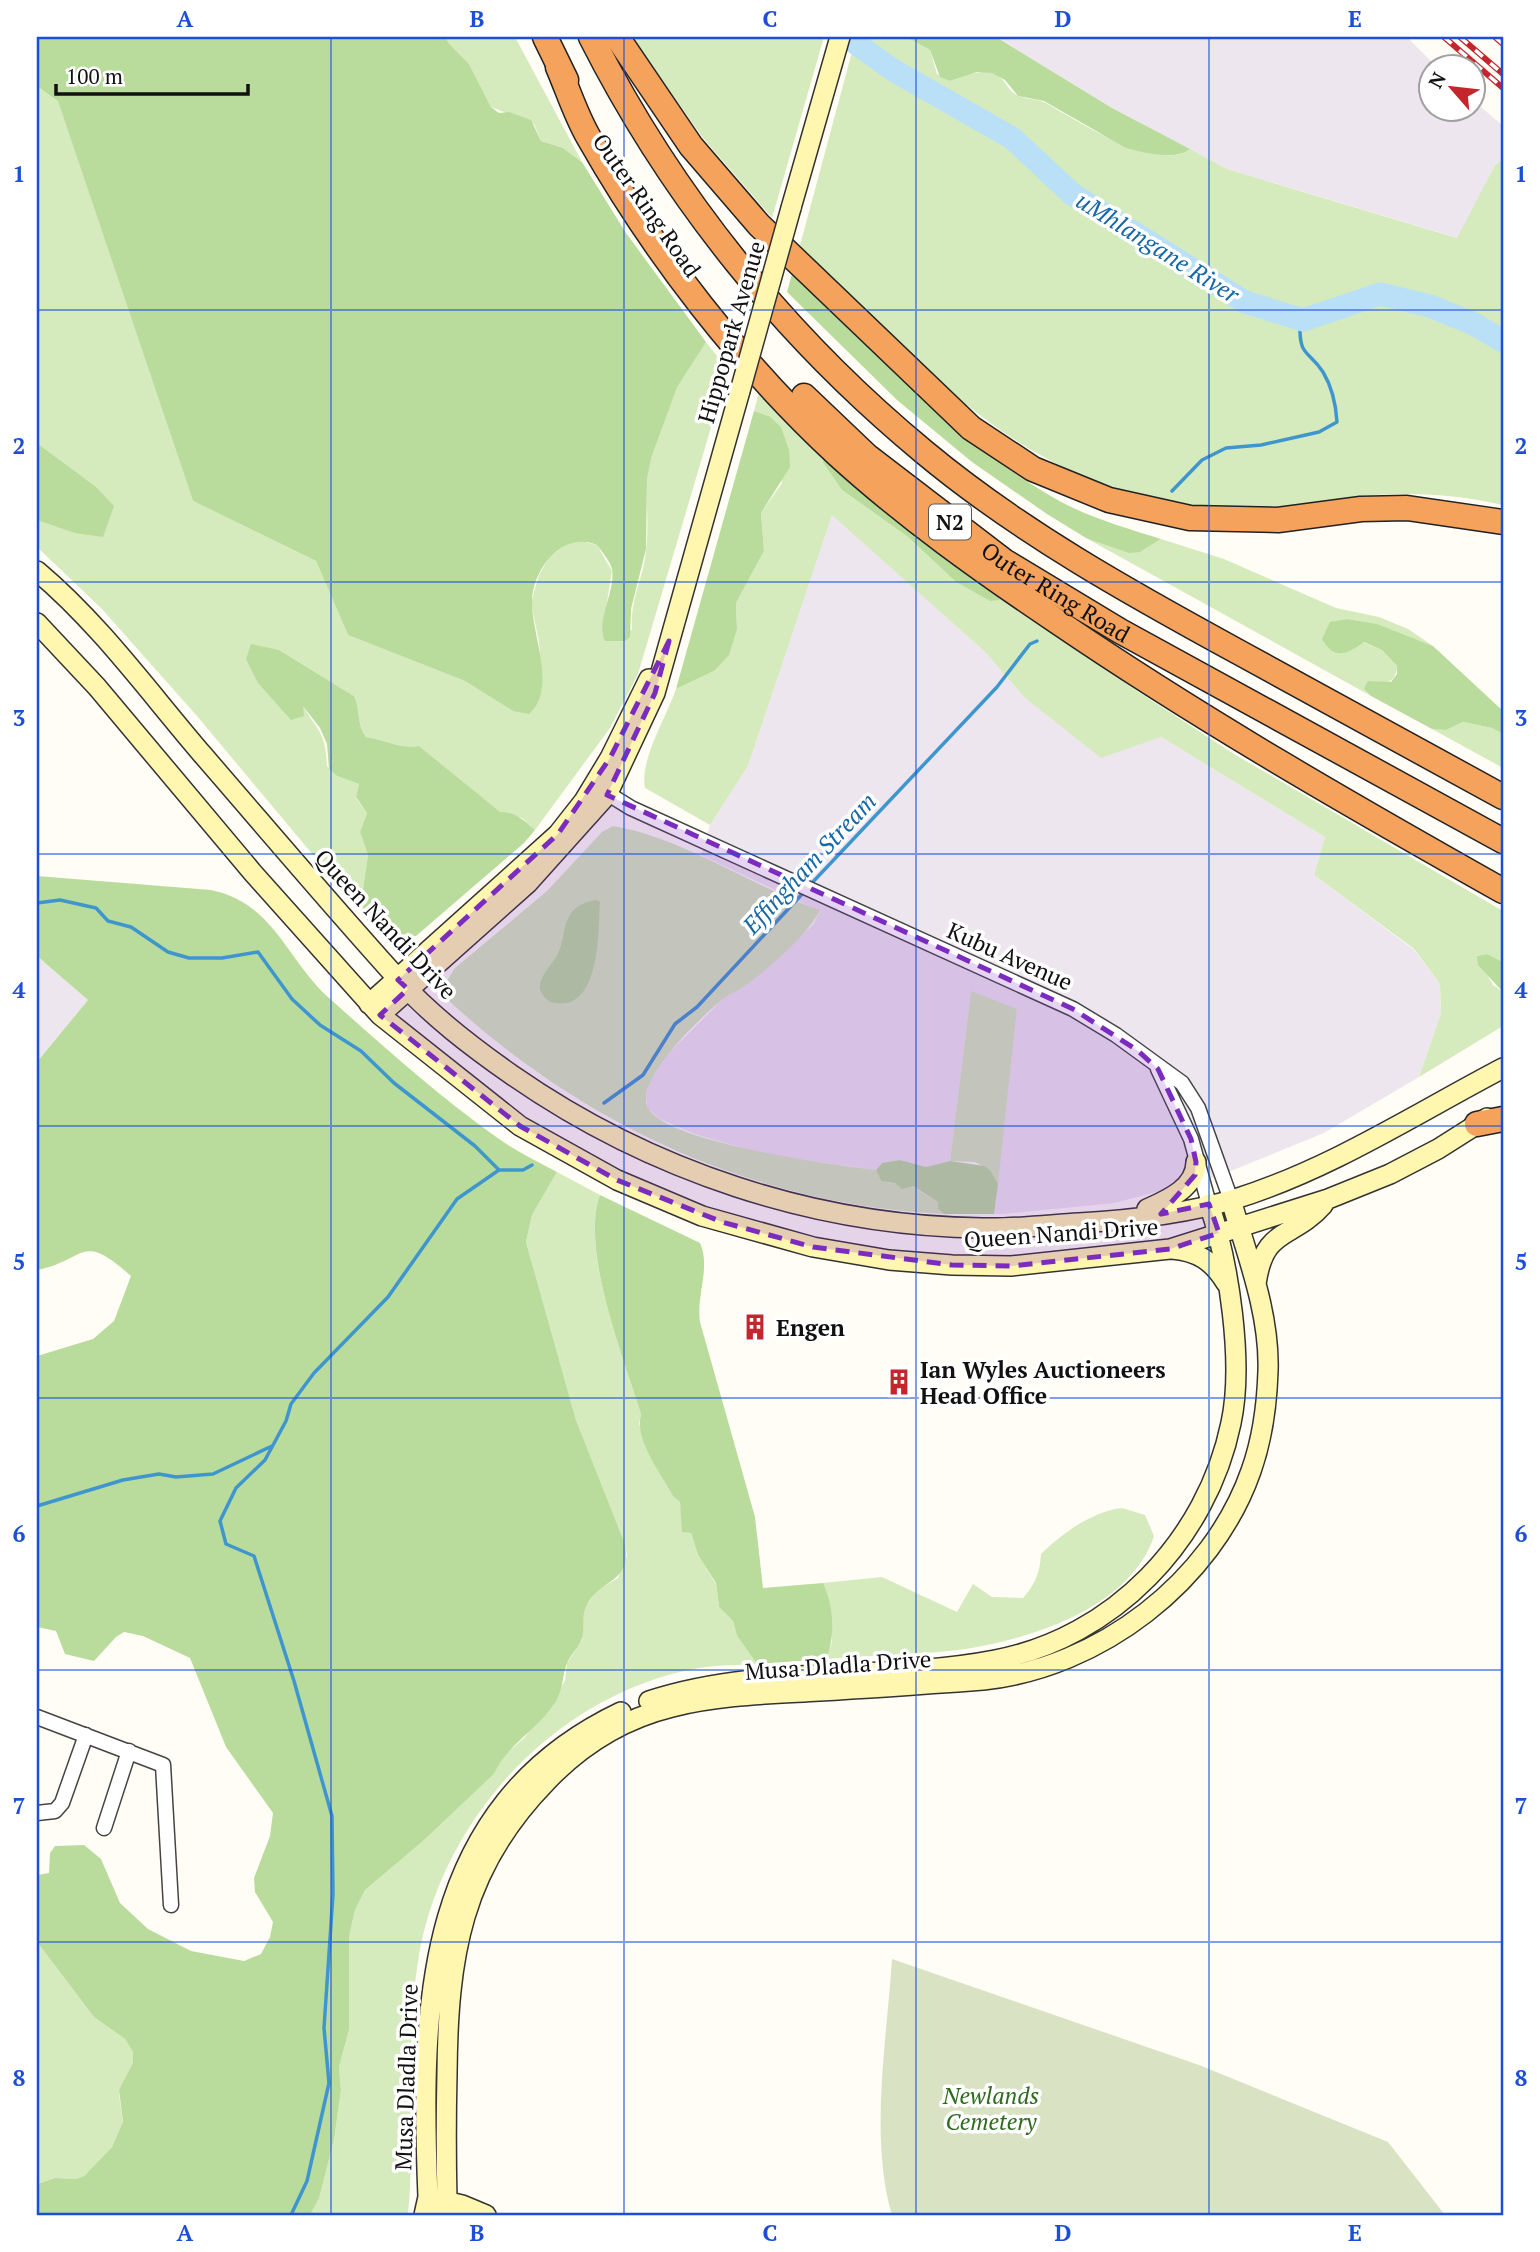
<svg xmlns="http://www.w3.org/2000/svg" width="1540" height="2252" viewBox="0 0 1540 2252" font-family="'PT Serif',serif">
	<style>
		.industrial { fill: #eee6ef }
		.green { fill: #d5ebbd }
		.forest { fill: #b9dc9c }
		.cemetery { fill: #d9e3c4 }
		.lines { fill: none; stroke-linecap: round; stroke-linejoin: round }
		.stream { stroke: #3f96cf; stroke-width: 3.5 }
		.river { stroke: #b9e0f7; stroke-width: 23 }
		.street-casing { stroke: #444; stroke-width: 17 }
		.secondary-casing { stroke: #333; stroke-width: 22 }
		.highway-casing { stroke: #222; stroke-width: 27 }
		.street { stroke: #fff; stroke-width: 14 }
		.secondary { stroke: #fff6b0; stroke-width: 19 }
		.highway { stroke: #f5a25d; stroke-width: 24 }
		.rail-casing { stroke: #c4262e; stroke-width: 6 }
		.rail { stroke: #fff; stroke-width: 3.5; stroke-dasharray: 10; stroke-linecap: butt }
		.secondary-bridge-casing { stroke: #333; stroke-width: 22; stroke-linecap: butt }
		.secondary-bridge { stroke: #fff6b0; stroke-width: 19 }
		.marked { fill: #7b2cbf; fill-opacity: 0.2; stroke: #7b2cbf; stroke-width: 5; stroke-dasharray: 14 9; stroke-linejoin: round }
		.grid { fill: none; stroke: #1d4ed8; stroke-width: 2; stroke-opacity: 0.55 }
		.labels { text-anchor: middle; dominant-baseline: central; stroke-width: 7; stroke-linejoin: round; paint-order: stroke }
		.shield { fill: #fff; stroke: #585858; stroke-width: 2 }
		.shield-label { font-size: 21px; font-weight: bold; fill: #111 }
		.street-label { font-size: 23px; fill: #111; stroke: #fff }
		.poi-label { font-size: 23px; font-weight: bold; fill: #111; stroke: #fff; text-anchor: start }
		.park-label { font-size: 23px; font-style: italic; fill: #2f6b1f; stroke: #fff }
		.water-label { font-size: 24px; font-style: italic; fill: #1768a6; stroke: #fff }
		.neatline { fill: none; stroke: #1d4ed8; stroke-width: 2.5 }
		.grid-label { font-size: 23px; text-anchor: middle; font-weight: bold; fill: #1d4ed8 }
	</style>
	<rect width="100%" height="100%" fill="#fffdf5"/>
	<path class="industrial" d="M996 37H1407L1436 66H1432V108H1474V101L1503 126V159L1495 165 1458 238 1227 169 1112 108Z
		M832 514 985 652 1024 697 1161 737 1325 837 1314 875 1414 950 1440 984 1441 1013 1419 1077 1324 1133 1221 1175 1114 1203 1003 1214H994L1017 1009 971 992 950 1161 926 1167 900 1160 882 1163 876 1170 763 1154 695 1134 660 1119 648 1109 646 1098 649 1083 663 1059 724 998 746 985 813 925 820 911 701 855 710 825 748 766Z
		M37 956 88 1000 37 1062Z"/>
	<path class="green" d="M445 37H515L582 162 563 148 541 141 534 124 491 107 469 64 448 44Z
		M632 37H824L772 218 703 138Z
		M856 37H906L930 50 937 74 950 81C963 77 978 69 992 73 1005 77 1006 88 1015 94 1024 100 1037 98 1046 103 1076 120 1157 174 1190 149L1227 169 1457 238 1495 165 1503 159V505C1452 493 1397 491 1345 498 1320 502 1296 507 1271 508 1045 515 948 390 799 249Z
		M37 86 58 100 193 501 316 561 348 635 465 681 513 711 542 690 539 642 531 603 539 575 548 559 564 545 577 540 597 545 612 571 604 621 632 630C630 598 643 580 646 551 649 528 646 504 647 480 651 432 676 379 706 342L728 370 638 674 610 728 535 830 522 818 500 813 419 746C400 749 385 740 366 737 356 723 361 710 354 696L279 650C287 667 293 685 301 701 315 730 326 729 327 766L337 776 359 784 356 798 367 813 360 832 368 855 360 909 364 916 197 716 101 608 37 547V520L95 486 37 443Z
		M760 388 825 451 842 490 908 537 955 581 1002 595 1134 689 1234 754 1503 911V962L1487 954 1477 956 1493 985 1503 992V1026L1419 1077 1441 1013 1440 984 1414 949 1314 875 1325 837 1161 737 1101 758 1024 697 985 652 832 515 748 766 710 825 645 788C639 761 667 716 676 689L714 671 737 629 736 603 764 551 761 513 782 483 769 416 754 411Z
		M1086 538 1140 552 1161 539 1224 559 1336 608 1379 617 1408 629 1433 646 1376 624 1348 619 1363 642 1382 650 1397 666C1397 685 1380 685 1364 689L1371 696Z
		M1463 722 1492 728 1503 734V768L1432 729 1446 730Z
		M613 826C687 839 750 886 820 910 808 935 769 968 746 985 739 991 730 993 723 999 703 1015 633 1080 648 1108 666 1143 836 1165 876 1170L881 1181 912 1186 938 1202V1209L944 1214C756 1205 585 1126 448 1000L445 984 455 968 547 891 602 832Z
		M971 991 1017 1009 998 1184 991 1171 975 1162 950 1161Z
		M557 1172 600 1195C580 1251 624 1359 641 1414L639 1424 673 1495 680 1502 683 1531 691 1533 698 1555 716 1584 719 1607 733 1621 737 1636 757 1664C738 1665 717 1665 699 1668 556 1693 440 1820 418 1961 405 2044 416 2131 408 2215H310L319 2197 334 2140 341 2090 339 2067 349 2030V1935L355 1910 365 1890 422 1842 494 1774 499 1760 525 1737 565 1681 567 1663 582 1640V1620L586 1606 596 1591 618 1578 627 1555 625 1544 576 1420 526 1242 532 1215Z
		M1122 1508 1145 1515 1154 1536C1133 1600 1052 1631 992 1644 939 1656 880 1654 827 1659L832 1641 823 1583 882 1577 957 1612 973 1584 992 1597 1023 1598C1035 1585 1040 1572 1041 1554 1061 1534 1093 1511 1122 1508Z
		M37 1942 94 2017 125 2039 133 2052V2063L119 2094 123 2123 112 2147 84 2176 76 2179 55 2178 37 2184Z"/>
	<path class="forest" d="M37 37H445L449 44 469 64 491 107 499 113 509 112 531 120 541 141 563 148 582 162 626 233 706 342 677 387 651 458 647 479 646 549 631 609 630 637 625 641H605C595 620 616 592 612 569 610 561 602 552 597 545 563 530 533 568 532 601 531 634 558 689 529 714L513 711 465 681 348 635 316 561 193 501 58 101 37 86Z
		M906 37H996L1112 108 1190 149C1175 161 1142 153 1124 147L1044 101 1018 96 1005 80 992 73 977 72 950 81 940 77 930 50Z
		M793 270C878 354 958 446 1065 504 1095 519 1129 529 1161 539L1140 552 1129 553 1086 538 1047 514 972 462 897 400 787 292Z
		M754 411 769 416 781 427 789 450 790 467 761 513 764 551 736 603 737 629 729 655 714 671 676 689Z
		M37 443 95 486 114 506 103 537 75 533 37 520Z
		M825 451 1002 595 999 600 990 601 955 581 908 537 842 490 823 462Z
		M1348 619 1377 624 1433 646 1503 711V734L1492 728 1463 722 1446 730 1432 729 1371 696 1364 689 1368 681 1391 682 1397 674V666L1382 650 1364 642C1346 655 1334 660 1322 639L1330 622Z
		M251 644 279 650 354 696C361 710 356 723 366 737 385 740 400 749 419 746L500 812C515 812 524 820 535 830L524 843 416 936C392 937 372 932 360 909L368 855 360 832 367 813 356 797 359 784 337 776 329 769 327 744 320 728 303 706 304 716 291 720 258 683 246 659Z
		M37 876 211 890C274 903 286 959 329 998 382 1045 435 1093 492 1134 512 1149 535 1160 557 1172L532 1215 526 1242 576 1420 625 1544C632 1585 598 1578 586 1607 581 1618 585 1627 582 1638 580 1646 572 1653 568 1661 562 1673 564 1687 556 1701 539 1729 506 1745 494 1774L422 1842 365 1890 355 1910 349 1936V2030L339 2067 341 2090 334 2140 319 2198 310 2215H37V2184L55 2178 76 2179 84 2176 112 2147 123 2122 119 2090 133 2063V2052L125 2039 94 2017 37 1942V1875L49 1873 50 1853 55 1846 84 1845 101 1859 120 1903 148 1929 191 1951 244 1961 261 1954 270 1937 273 1922 255 1892 254 1878 270 1836 273 1813 226 1747 190 1658 143 1636 124 1632 116 1637 94 1661 65 1654 56 1631 37 1627V1356L93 1339 114 1321 131 1276C80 1230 87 1260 37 1270V1062L88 1000 37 956Z
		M597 900 600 902C598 929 601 1011 555 1003 548 1002 542 996 540 989 538 976 555 963 559 951 564 939 563 926 570 915 575 906 587 901 597 900Z
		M1487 954 1503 962V992L1478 965 1477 956Z
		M900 1160 926 1167 950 1161 984 1166 991 1171 998 1184 994 1214H944L938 1209V1202L913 1186 902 1189 895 1183 881 1181 876 1170 882 1163Z
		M600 1195 700 1243C711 1267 696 1296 700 1322L755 1517 763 1588 823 1583C834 1608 835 1632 827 1659L757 1664 737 1636 733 1621 719 1607 716 1583 698 1555 691 1533 682 1532 680 1502 673 1496C661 1473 634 1440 641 1414 624 1359 580 1250 600 1195Z"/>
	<path class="cemetery" d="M892 1959 1199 2065 1388 2142 1445 2215H892C869 2138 887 2039 892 1959Z"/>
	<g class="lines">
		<path class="stream" d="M1172 491 1202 460 1226 448 1261 445 1319 432 1337 422C1336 405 1332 387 1323 372 1308 349 1299 358 1300 323L1320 315
			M810 885 997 687 1030 644 1037 641
			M37 903 60 900 96 908 108 921 131 927 168 952 189 958H222L258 952 292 999 320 1025 361 1051 394 1083 475 1146 499 1170H523L532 1165
			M604 1103 643 1075 675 1024 697 1007 805 891
			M37 1506 123 1480 159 1474 176 1477 213 1474 272 1446
			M291 2215 307 2181 329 2083 324 2028 333 1894 332 1816 294 1681 254 1556 226 1544 220 1521 236 1488 265 1460 286 1421 291 1404 314 1373 388 1297 457 1199 499 1170"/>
		<path class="river" d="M847 37 893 70 1012 138 1072 194 1245 302 1303 320 1380 294 1430 306 1474 324 1503 341"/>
		<g class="street-casing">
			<path id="street" d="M602 790 631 808 1073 1009 1116 1035 1182 1083 1198 1108 1231 1200
				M1158 1069 1191 1139 1209 1204
				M37 1717 163 1765 171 1905
				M37 1813 55 1811 62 1803 86 1735
				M104 1828 129 1751"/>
		</g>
		<g class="secondary-casing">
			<path id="secondary" d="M791 208 840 37
				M37 571C100 624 148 691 202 754 267 829 331 905 398 979 431 1016 472 1047 512 1075 650 1171 815 1226 982 1228 1015 1229 1047 1225 1079 1223 1131 1220 1185 1214 1235 1199 1331 1169 1415 1114 1503 1068
				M37 623 97 687 253 873 380 1015 520 1126 617 1180 702 1216 813 1247 889 1260 952 1265 1011 1266 1170 1249 1328 1199 1390 1174 1438 1149 1487 1118
				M369 1004 558 834 584 801 610 758 649 679
				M380 1015 528 883 607 795 655 693 740 391
				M1147 1209C1167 1200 1196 1188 1196 1162
				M1172 1249C1197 1251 1213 1261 1226 1283
				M1256 1284C1264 1226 1292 1240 1323 1205
				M649 1701C761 1664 881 1682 995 1660 1113 1638 1207 1540 1231 1423 1244 1363 1229 1263 1209 1204
				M436 2199 462 2205 486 2215
				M424 2215 428 2197C420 2006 423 1806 621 1712
				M442 2215 447 2201C446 2159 446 2116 447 2074 448 1957 461 1869 546 1782 580 1746 623 1719 672 1707 720 1695 769 1694 819 1691 874 1688 929 1684 983 1680 1099 1668 1212 1582 1251 1471 1262 1440 1267 1404 1268 1371 1270 1314 1247 1255 1231 1200"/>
		</g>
		<g class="highway-casing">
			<g id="highway">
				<path d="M545 37 566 80"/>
				<path d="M591 37C672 197 786 338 924 452 1020 532 1132 594 1242 654 1329 701 1416 749 1503 797"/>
				<path d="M617 37 691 146 759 225 971 428 1033 469 1109 500 1190 518 1278 520 1361 509 1407 508 1503 522"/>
				<path d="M558 67C568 90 576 116 589 138 654 253 741 365 838 455 906 517 982 571 1058 622 1202 720 1352 806 1503 891"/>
				<path id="s1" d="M804 396 867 456 1004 561 1120 631 1503 841"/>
				<path d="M1477 1124 1503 1119"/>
			</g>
		</g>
		<use href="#street" class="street"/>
		<use href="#secondary" class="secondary"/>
		<use href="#highway" class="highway"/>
		<g class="rail-casing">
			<path id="rail" d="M1444 37 1503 88
				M1460 37 1503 74
				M1495 37 1503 44"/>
		</g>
		<use href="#rail" class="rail"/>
		<g class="secondary-bridge-casing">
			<path id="secondary-bridge" d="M740 391 791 208"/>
		</g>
		<use href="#secondary-bridge" class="secondary-bridge"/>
	</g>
	<path class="marked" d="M669 641 655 693 607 795 1073 1009 1137 1050 1158 1069 1191 1139 1196 1162 1195 1175 1161 1214 1209 1204 1219 1233 1170 1249 1011 1266 952 1265 813 1247 722 1222 617 1180 520 1126 380 1015 408 989 398 980 558 834 610 758Z"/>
	<path class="grid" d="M331 37V2215M624 37V2215M916 37V2215M1209 37V2215M37 310H1503M37 582H1503M37 854H1503M37 1126H1503M37 1398H1503M37 1670H1503M37 1942H1503"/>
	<defs>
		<g id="building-bare" transform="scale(2.1)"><path d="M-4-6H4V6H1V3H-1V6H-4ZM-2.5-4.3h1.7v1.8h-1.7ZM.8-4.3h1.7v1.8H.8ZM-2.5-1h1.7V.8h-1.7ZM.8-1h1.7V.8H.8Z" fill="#c4262e" stroke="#fff" stroke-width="2.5" paint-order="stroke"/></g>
	</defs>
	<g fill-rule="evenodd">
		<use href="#building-bare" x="755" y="1327"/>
		<use href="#building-bare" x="899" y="1382"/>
	</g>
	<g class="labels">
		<rect class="shield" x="929" y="504.5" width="42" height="35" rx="5"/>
		<g class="shield-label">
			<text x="950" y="522">N2</text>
		</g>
		<g class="street-label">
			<text transform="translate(647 205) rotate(55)">Outer Ring Road</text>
			<text transform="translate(731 332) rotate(-74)">Hippopark Avenue</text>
			<text stroke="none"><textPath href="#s1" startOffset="320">Outer Ring Road</textPath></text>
			<text transform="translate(386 924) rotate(47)">Queen Nandi Drive</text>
			<text transform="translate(1010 956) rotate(24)">Kubu Avenue</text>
			<text transform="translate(1061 1233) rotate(-4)">Queen Nandi Drive</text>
			<text transform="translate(838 1665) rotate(-4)">Musa Dladla Drive</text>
			<text transform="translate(406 2077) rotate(-88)">Musa Dladla Drive</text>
		</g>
		<g class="poi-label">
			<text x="776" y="1327">Engen</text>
			<text x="920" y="1369">Ian Wyles Auctioneers<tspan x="920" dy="26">Head Office</tspan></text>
		</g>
		<g class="park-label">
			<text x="991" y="2095">Newlands<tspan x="991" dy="26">Cemetery</tspan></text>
		</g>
		<g class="water-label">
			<text transform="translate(1158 247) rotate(32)">uMhlangane River</text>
			<text transform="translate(809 863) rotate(-47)">Effingham Stream</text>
		</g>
	</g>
	<rect width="1540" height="2252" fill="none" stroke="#ffffff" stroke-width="77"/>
	<g transform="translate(1452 88) rotate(298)"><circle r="33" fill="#ffffff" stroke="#a0a0a0" stroke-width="2"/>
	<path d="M0-5L12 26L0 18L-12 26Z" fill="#c4262e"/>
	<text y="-10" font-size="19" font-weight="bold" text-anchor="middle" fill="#111111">N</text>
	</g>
	<path d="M56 84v10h192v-10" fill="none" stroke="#111111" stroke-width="3.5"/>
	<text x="66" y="84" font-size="21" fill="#111111" stroke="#ffffff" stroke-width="5" paint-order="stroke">100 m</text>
	<rect x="38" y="38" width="1464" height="2176" class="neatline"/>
	<g class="grid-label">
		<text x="185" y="27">A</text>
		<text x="477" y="27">B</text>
		<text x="770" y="27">C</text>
		<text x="1063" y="27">D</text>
		<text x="1355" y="27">E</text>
		<text x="19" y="182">1</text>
		<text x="1521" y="182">1</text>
		<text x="19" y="454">2</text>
		<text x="1521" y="454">2</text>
		<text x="19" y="726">3</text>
		<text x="1521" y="726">3</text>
		<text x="19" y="998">4</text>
		<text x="1521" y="998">4</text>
		<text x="19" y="1270">5</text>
		<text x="1521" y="1270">5</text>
		<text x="19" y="1542">6</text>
		<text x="1521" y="1542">6</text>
		<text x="19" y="1814">7</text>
		<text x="1521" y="1814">7</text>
		<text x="19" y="2086">8</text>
		<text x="1521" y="2086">8</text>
		<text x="185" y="2241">A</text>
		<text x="477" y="2241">B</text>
		<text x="770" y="2241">C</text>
		<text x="1063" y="2241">D</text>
		<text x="1355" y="2241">E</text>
	</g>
</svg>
